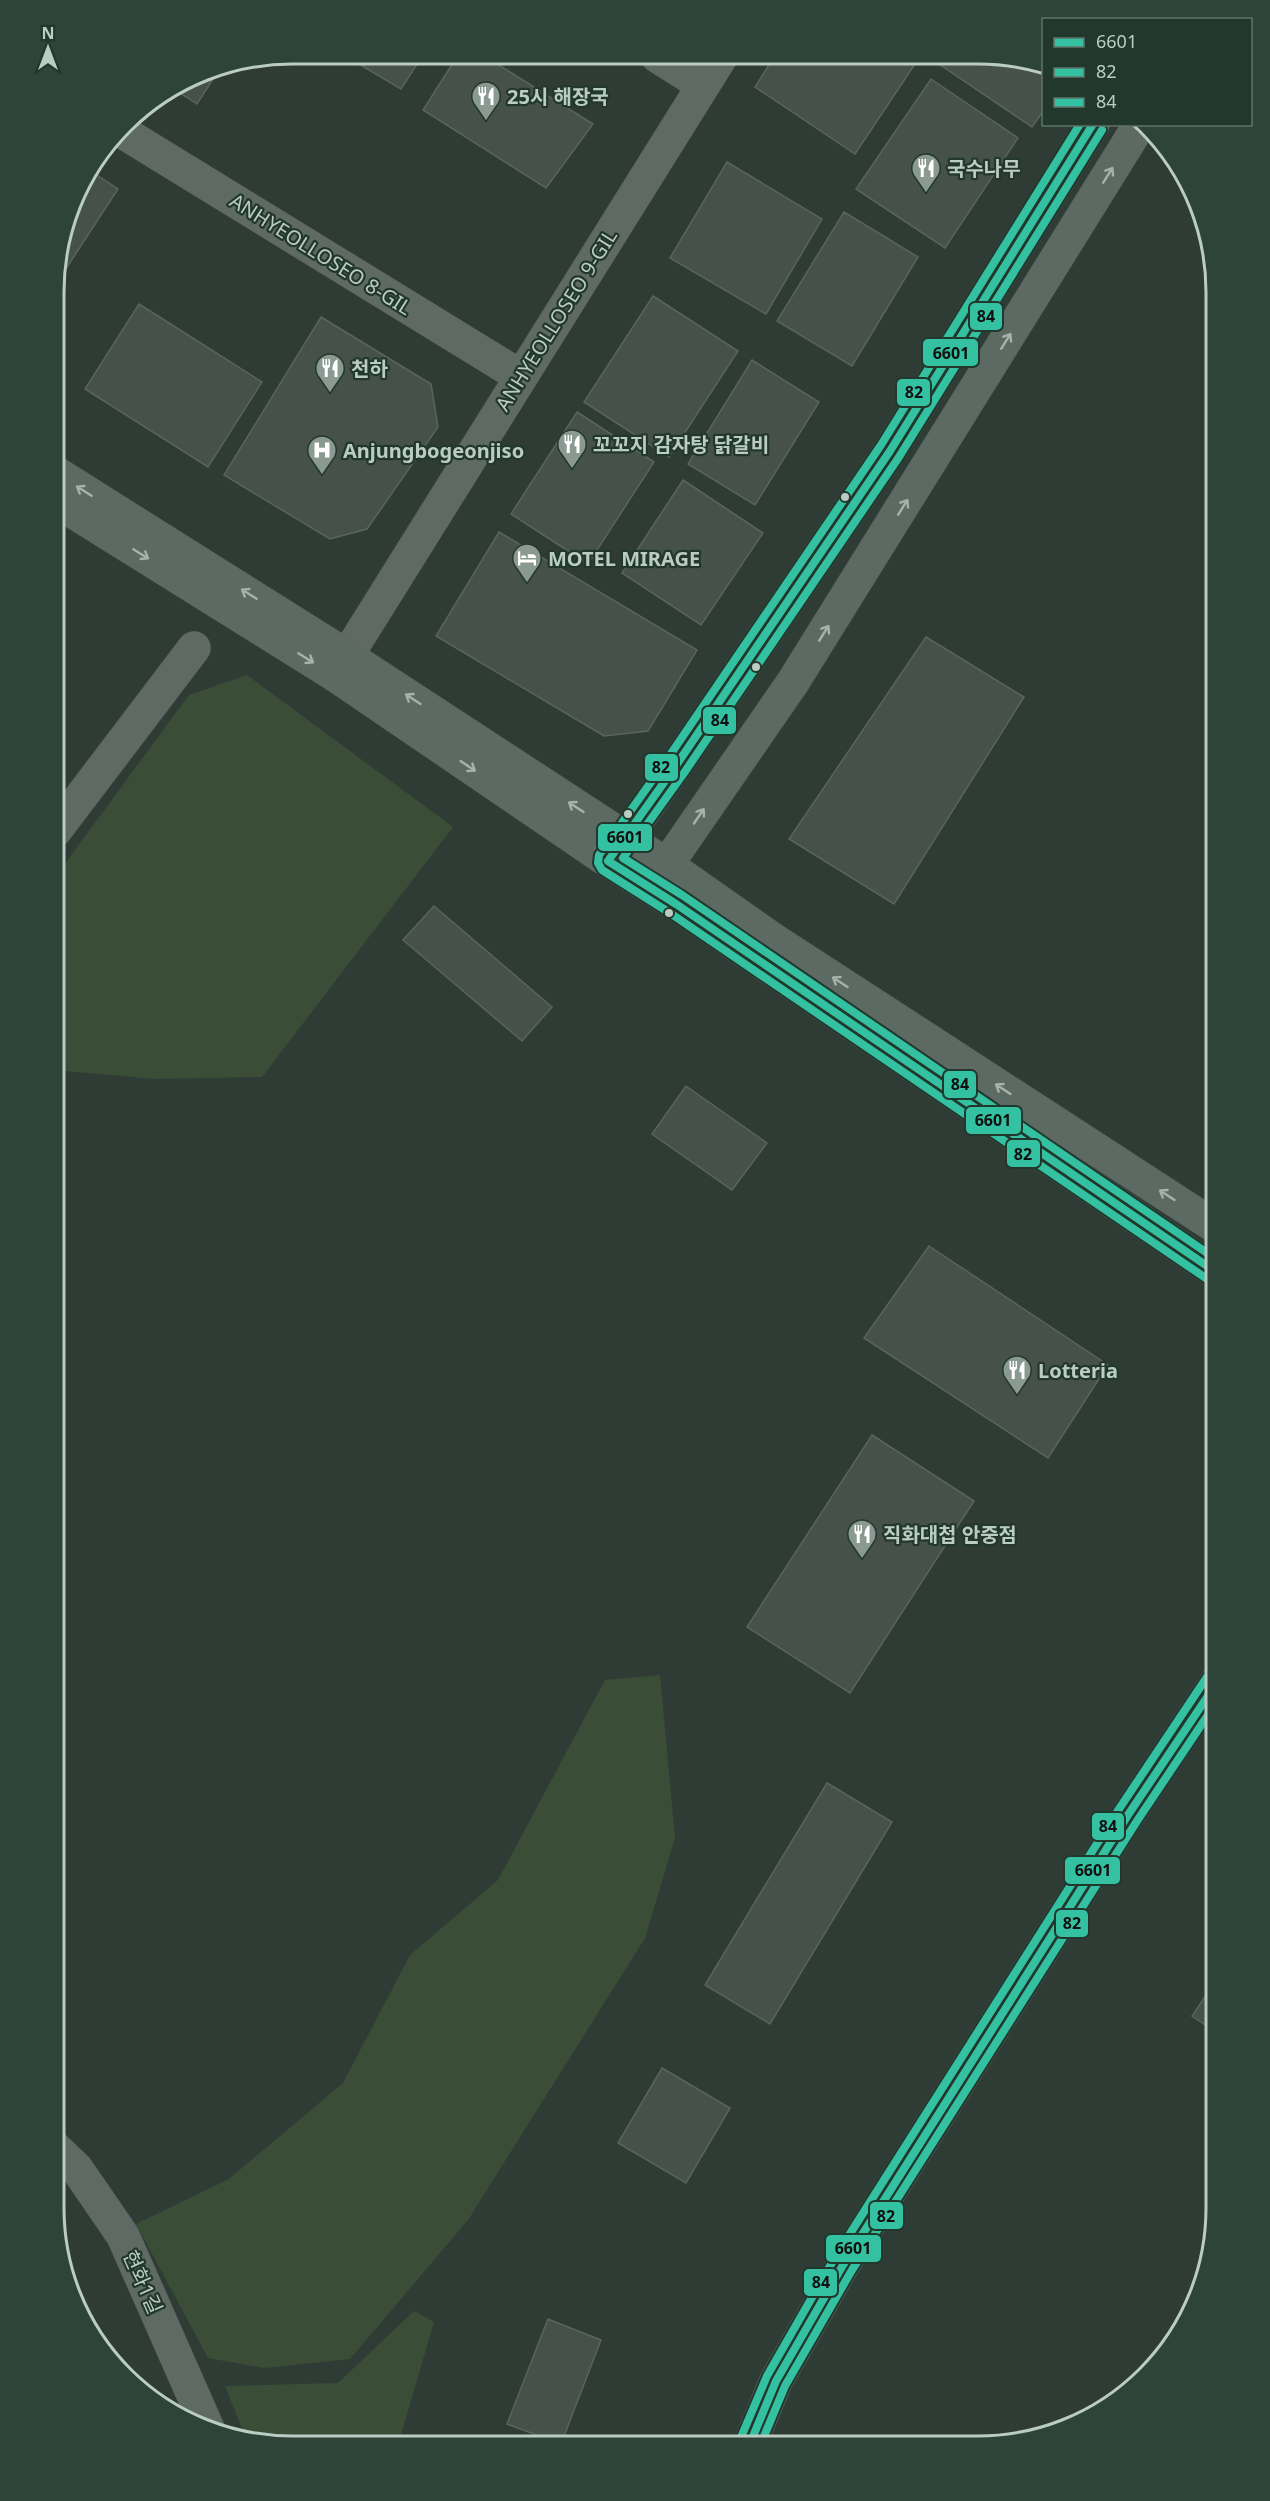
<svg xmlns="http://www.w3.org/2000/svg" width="1270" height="2501" viewBox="0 0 1270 2501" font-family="'Noto Sans','Noto Sans KR',sans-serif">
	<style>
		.green { fill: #3a4e37 }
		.building { fill: #47514c; stroke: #58645e; stroke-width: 1.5 }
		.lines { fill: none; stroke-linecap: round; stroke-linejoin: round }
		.street-casing { stroke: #4d5752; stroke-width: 34 }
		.secondary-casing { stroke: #4d5752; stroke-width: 34 }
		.street { stroke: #606a65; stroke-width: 33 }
		.secondary { stroke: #5d6963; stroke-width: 33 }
		.bus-1-casing { stroke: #22382d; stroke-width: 12 }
		.bus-2-casing { stroke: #22382d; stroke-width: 12 }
		.bus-3-casing { stroke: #22382d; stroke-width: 12 }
		.bus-1 { stroke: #33c1a1; stroke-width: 8 }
		.bus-2 { stroke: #33c1a1; stroke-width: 8 }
		.bus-3 { stroke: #33c1a1; stroke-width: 8 }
		.oneway { stroke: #a4b3ac }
		.bus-dot { fill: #bbccc4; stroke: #22382d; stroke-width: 2 }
		.labels { text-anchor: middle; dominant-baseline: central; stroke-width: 4.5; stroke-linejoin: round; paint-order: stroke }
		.poi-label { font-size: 20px; font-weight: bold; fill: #bbccc4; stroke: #22382d; text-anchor: start }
		.street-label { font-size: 20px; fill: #bbccc4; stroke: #22382d }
		.rim { fill: none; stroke: #bbccc4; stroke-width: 3 }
		.line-badge { stroke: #22382d; stroke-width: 2 }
		.pale-badge-label { font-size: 16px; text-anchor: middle; font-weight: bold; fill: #111 }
	</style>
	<rect width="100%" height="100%" fill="#2f3c36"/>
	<path class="green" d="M247 675 453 827 262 1077 155 1079 55 1070V877L189 695Z
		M660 1675 675 1838 645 1938 468 2220 350 2359 265 2368 208 2358 136 2224 229 2179 343 2083 410 1955 498 1880 605 1680Z
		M414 2311 434 2322 398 2445H261L247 2441 225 2386 338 2383Z"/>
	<path class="building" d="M342 54 423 55 401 89Z
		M458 55H483L593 124 546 188 423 110Z
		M774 57 919 58 855 154 755 87Z
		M930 58 1024 59 1044 65V110L1032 127Z
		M220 68 197 104 174 89 202 72Z
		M931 79 1018 138 945 248 856 189Z
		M727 162 822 219 766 314 670 258Z
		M91 171 118 189 56 284V262L79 187Z
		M844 212 918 257 852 366 777 321Z
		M653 296 738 351 669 457 584 402Z
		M139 304 262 382 208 467 85 389Z
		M321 317 431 384 438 427 367 529 330 539 224 475Z
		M752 360 819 402 755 505 688 464Z
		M577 412 654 462 588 564 511 514Z
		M683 480 763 533 701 625 622 573Z
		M499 532 697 650 648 731 604 736 436 636Z
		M926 637 1024 697 894 904 789 839Z
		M434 906 552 1007 522 1041 403 940Z
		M686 1086 767 1143 732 1190 652 1134Z
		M929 1246 1108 1365 1048 1458 864 1338Z
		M872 1435 974 1501 850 1693 747 1627Z
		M827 1783 892 1822 770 2024 705 1985Z
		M1216 1980V2032L1192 2016Z
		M662 2068 730 2108 686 2183 618 2143Z
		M548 2319 601 2340 561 2444 507 2424Z"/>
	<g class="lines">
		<g class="street-casing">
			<path id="street" d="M657 56 703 85
				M121 131 520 376
				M335 675 721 57
				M55 831 194 648
				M54 2147 77 2169 123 2236 209 2431"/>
		</g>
		<g class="secondary-casing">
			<path id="secondary" d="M56 473 347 656 667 865 771 938 1216 1227
				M56 501 335 675 608 861 676 904 1216 1272
				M613 855 675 767 890 451 1093 124
				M655 882 793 682 1140 124
				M749 2446 776 2381 843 2265 1128 1815 1216 1683"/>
		</g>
		<use href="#street" class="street"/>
		<use href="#secondary" class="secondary"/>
		<g class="bus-1-casing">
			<path id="bus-1" d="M1093 124 890 451 675 767 608 861 676 904 1216 1272
				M749 2446 776 2381 843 2265 1128 1815 1216 1684"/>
		</g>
		<g class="bus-2-casing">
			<path id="bus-2" d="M1080 124 881 445 666 761 599 855 598 863 602 870 670 913 1210 1281
				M760 2446 785 2386 852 2270 1137 1821 1216 1703"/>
		</g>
		<g class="bus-3-casing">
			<path id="bus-3" d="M1102 130 899 457 684 773 623 858 682 895 1216 1259
				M739 2442 767 2376 834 2259 1119 1809 1207 1677"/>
		</g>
		<use href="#bus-1" class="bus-1"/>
		<use href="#bus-2" class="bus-2"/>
		<use href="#bus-3" class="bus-3"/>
	</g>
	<defs><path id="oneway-shaft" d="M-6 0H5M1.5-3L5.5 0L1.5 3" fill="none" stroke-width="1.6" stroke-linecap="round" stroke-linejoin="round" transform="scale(1.5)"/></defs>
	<g class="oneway">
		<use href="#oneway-shaft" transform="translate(1108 175) rotate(-58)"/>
		<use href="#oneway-shaft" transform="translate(1006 341) rotate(-58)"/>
		<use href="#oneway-shaft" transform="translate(84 491) rotate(-148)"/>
		<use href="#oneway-shaft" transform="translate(903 507) rotate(-58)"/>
		<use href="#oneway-shaft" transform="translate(141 554) rotate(32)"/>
		<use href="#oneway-shaft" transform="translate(249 594) rotate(-148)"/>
		<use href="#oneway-shaft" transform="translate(824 633) rotate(-58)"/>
		<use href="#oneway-shaft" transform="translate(306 658) rotate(32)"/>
		<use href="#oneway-shaft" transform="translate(413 699) rotate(-147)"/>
		<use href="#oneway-shaft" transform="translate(468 766) rotate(34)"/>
		<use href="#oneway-shaft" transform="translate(576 807) rotate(-147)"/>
		<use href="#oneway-shaft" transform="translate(699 816) rotate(-56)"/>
		<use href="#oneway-shaft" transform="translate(840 982) rotate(-147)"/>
		<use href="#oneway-shaft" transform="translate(1003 1089) rotate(-147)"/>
		<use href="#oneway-shaft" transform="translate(1167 1195) rotate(-147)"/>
	</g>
	<defs>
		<g id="restaurant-pin" transform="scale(1.5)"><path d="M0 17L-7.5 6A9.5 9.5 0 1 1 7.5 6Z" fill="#8a9a92" stroke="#22382d"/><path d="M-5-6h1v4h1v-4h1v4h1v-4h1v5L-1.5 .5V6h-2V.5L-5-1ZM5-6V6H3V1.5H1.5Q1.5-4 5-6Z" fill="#fff"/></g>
		<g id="hospital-pin" transform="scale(1.5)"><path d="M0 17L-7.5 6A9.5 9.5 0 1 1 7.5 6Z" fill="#8a9a92" stroke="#22382d"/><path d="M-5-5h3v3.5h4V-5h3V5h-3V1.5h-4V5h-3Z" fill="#fff"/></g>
		<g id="hotel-pin" transform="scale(1.5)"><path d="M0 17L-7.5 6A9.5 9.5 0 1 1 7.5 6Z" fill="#8a9a92" stroke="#22382d"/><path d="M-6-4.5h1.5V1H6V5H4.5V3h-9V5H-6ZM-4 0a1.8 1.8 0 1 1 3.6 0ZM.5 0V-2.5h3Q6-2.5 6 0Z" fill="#fff"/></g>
	</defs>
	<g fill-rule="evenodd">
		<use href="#restaurant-pin" x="486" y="96"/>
		<use href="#restaurant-pin" x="926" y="168"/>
		<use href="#restaurant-pin" x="330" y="368"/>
		<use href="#restaurant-pin" x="572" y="444"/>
		<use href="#hospital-pin" x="322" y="450"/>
		<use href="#hotel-pin" x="527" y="558"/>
		<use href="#restaurant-pin" x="1017" y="1370"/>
		<use href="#restaurant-pin" x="862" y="1534"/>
	</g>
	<g class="bus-dot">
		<circle cx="845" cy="497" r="5"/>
		<circle cx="756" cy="667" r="5"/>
		<circle cx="628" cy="814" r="5"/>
		<circle cx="669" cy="913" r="5"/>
	</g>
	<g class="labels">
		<g class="poi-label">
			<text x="507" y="96">25시 해장국</text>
			<text x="947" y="168">국수나무</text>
			<text x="351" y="368">천하</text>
			<text x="593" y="444">꼬꼬지 감자탕 닭갈비</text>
			<text x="343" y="450">Anjungbogeonjiso</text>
			<text x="548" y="558">MOTEL MIRAGE</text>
			<text x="1038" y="1370">Lotteria</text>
			<text x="883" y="1534">직화대첩 안중점</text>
		</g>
		<g class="street-label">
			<text transform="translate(321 254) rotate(32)">ANHYEOLLOSEO 8-GIL</text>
			<text transform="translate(556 320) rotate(-58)">ANHYEOLLOSEO 9-GIL</text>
			<text transform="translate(143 2282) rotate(66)">현화1길</text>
		</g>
	</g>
	<path d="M0 0H1270V2501H0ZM292 64H978A228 228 0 0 1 1206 292V2208A228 228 0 0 1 978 2436H292A228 228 0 0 1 64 2208V292A228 228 0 0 1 292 64Z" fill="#2e4439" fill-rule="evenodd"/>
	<path class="rim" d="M292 64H978A228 228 0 0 1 1206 292V2208A228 228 0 0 1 978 2436H292A228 228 0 0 1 64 2208V292A228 228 0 0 1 292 64Z"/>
	<g class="line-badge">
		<rect x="969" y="302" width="34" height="29" rx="6" fill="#33c1a1"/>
		<rect x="922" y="338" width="57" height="29" rx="6" fill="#33c1a1"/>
		<rect x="896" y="378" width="35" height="29" rx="6" fill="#33c1a1"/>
		<rect x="702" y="706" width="35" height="29" rx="6" fill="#33c1a1"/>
		<rect x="644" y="753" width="35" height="29" rx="6" fill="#33c1a1"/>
		<rect x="597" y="823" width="56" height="29" rx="6" fill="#33c1a1"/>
		<rect x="943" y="1070" width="34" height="29" rx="6" fill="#33c1a1"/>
		<rect x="965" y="1106" width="57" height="29" rx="6" fill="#33c1a1"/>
		<rect x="1006" y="1139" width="35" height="29" rx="6" fill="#33c1a1"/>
		<rect x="1091" y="1812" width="34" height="29" rx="6" fill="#33c1a1"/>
		<rect x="1064" y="1856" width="57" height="29" rx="6" fill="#33c1a1"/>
		<rect x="1055" y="1909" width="34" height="29" rx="6" fill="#33c1a1"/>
		<rect x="869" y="2201" width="35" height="29" rx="6" fill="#33c1a1"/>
		<rect x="825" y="2234" width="57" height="29" rx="6" fill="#33c1a1"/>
		<rect x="803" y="2268" width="35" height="29" rx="6" fill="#33c1a1"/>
	</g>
	<g class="pale-badge-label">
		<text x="986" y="322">84</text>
		<text x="951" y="359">6601</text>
		<text x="914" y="398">82</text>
		<text x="720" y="726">84</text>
		<text x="661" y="773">82</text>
		<text x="625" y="843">6601</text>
		<text x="960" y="1090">84</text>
		<text x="993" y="1126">6601</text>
		<text x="1023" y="1160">82</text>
		<text x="1108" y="1832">84</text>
		<text x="1093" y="1876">6601</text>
		<text x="1072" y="1929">82</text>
		<text x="886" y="2222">82</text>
		<text x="853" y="2254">6601</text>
		<text x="821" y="2288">84</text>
	</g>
	<rect x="1042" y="18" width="210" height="108" fill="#22382d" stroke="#5f7369" stroke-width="1.5"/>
	<rect x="1054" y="38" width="30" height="9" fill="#33c1a1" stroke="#5f7369" stroke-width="1.5"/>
	<text x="1096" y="48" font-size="18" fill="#bbccc4">6601</text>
	<rect x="1054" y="68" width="30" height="9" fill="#33c1a1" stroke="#5f7369" stroke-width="1.5"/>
	<text x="1096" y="78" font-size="18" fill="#bbccc4">82</text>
	<rect x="1054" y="98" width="30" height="9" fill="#33c1a1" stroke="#5f7369" stroke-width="1.5"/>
	<text x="1096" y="108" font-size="18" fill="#bbccc4">84</text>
	<g transform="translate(48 48)" stroke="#22382d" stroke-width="4.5" paint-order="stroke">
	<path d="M0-4.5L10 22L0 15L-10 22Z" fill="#bbccc4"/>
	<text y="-9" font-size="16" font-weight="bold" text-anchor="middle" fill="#bbccc4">N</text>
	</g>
</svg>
